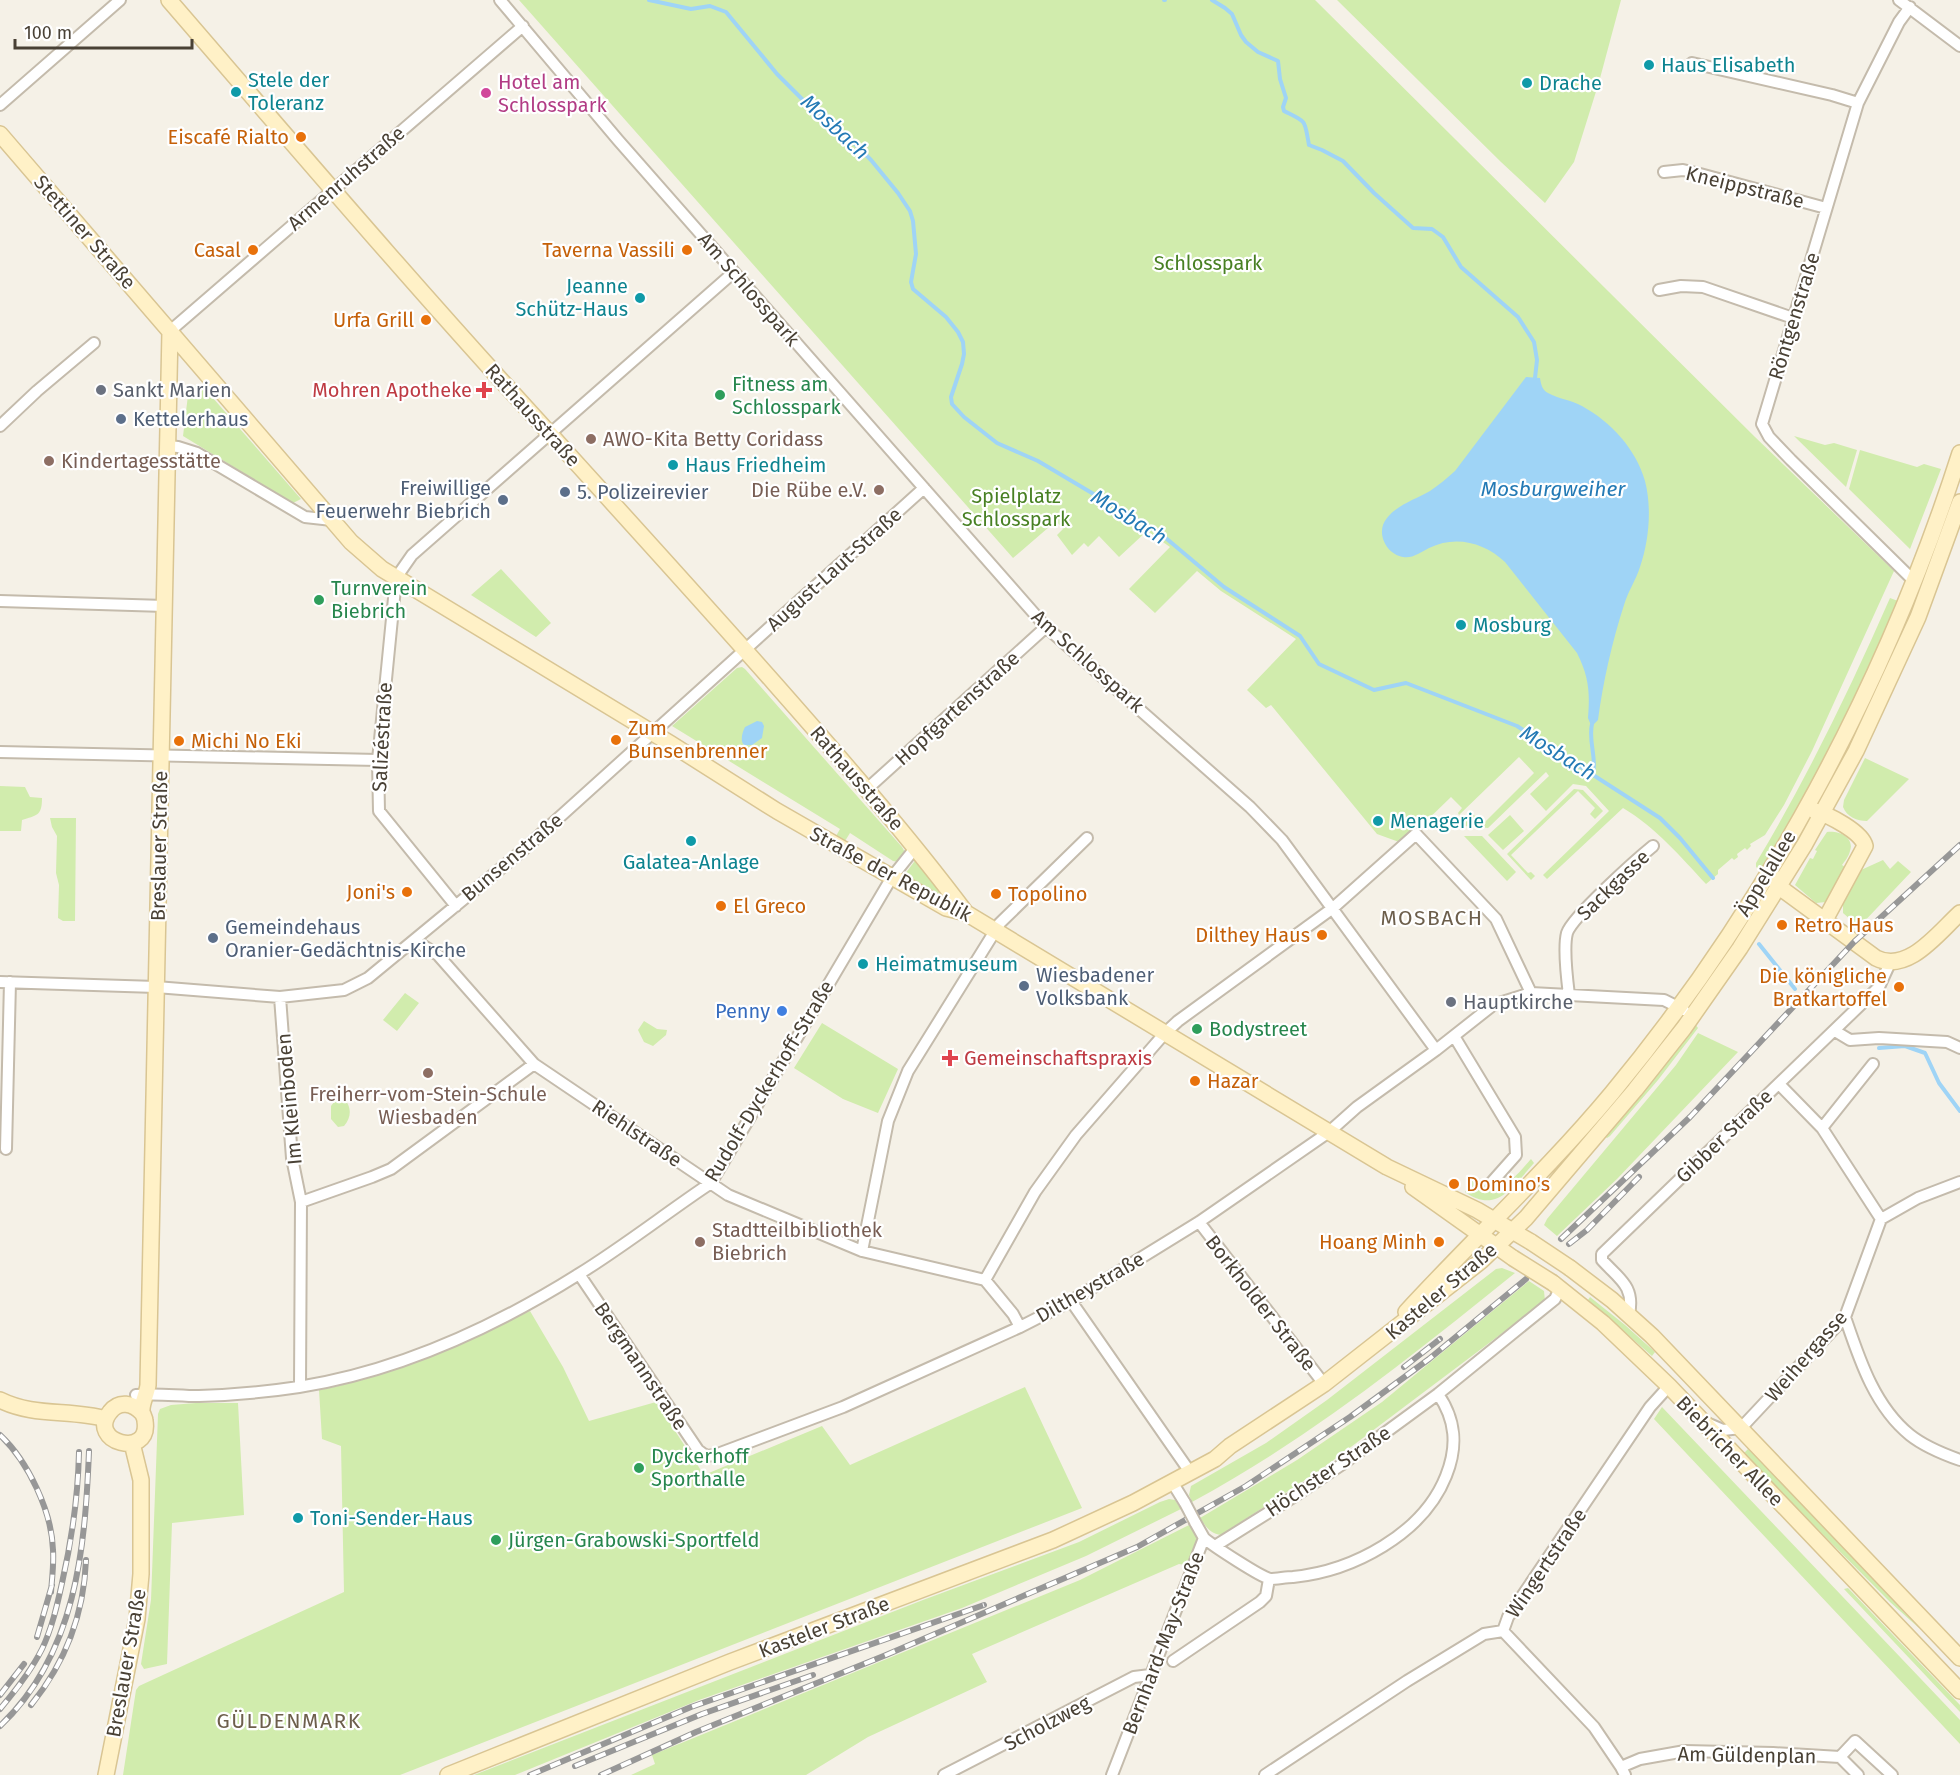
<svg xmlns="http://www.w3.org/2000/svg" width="1960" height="1775" viewBox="0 0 1960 1775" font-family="'Fira Sans',sans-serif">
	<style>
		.green { fill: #d1ecad }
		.water { fill: #9fd4f6 }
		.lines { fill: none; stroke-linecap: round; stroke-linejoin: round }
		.stream { stroke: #9fd4f6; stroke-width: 4 }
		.street-casing { stroke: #c4bbac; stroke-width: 14 }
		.secondary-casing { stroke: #d9c593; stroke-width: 18 }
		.street { stroke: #fff; stroke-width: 10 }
		.secondary { stroke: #fff1c7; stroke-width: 15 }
		.rail-casing { stroke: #979797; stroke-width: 6 }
		.rail { stroke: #fff; stroke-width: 4; stroke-dasharray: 11; stroke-linecap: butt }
		.street-bridge-casing { stroke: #c4bbac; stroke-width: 14; stroke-linecap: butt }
		.secondary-bridge-casing { stroke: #d9c593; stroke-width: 18; stroke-linecap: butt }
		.street-bridge { stroke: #fff; stroke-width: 10 }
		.secondary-bridge { stroke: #fff1c7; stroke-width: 15 }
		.culture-dot { fill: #0f9aa8; stroke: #fff; stroke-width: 2 }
		.hotel-dot { fill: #d1479c; stroke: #fff; stroke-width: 2 }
		.food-dot { fill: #e8710a; stroke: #fff; stroke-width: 2 }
		.worship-dot { fill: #6b7280; stroke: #fff; stroke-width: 2 }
		.health-dot { fill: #e0444e; stroke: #fff; stroke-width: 2 }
		.leisure-dot { fill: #2e9e5b; stroke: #fff; stroke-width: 2 }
		.service-dot { fill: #5c6f8a; stroke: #fff; stroke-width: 2 }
		.education-dot { fill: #8d6e63; stroke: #fff; stroke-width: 2 }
		.shop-dot { fill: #3f7fe0; stroke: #fff; stroke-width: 2 }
		.labels { text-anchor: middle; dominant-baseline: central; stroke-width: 4.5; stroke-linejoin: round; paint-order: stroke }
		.culture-label { font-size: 20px; fill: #0d838f; stroke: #fff; text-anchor: start }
		.hotel-label { font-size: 20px; fill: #b23c85; stroke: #fff; text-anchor: start }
		.food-label { font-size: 20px; fill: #c56008; stroke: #fff; text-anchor: end }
		.street-label { font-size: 20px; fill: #494135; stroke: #fff }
		.park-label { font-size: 20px; fill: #488023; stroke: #fff }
		.leisure-label { font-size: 20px; fill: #27864d; stroke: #fff; text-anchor: start }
		.worship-label { font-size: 20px; fill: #5b616d; stroke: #fff; text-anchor: start }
		.health-label { font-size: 20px; fill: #be3a42; stroke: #fff; text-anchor: end }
		.service-label { font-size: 20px; fill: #4e5e75; stroke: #fff; text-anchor: start }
		.education-label { font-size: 20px; fill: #785e54; stroke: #fff; text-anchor: start }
		.shop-label { font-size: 20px; fill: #366cbe; stroke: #fff; text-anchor: end }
		.water-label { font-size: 21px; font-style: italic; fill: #247ab5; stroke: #fff }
		.neighbourhood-label { font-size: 21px; letter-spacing: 1.5px; fill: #6d5f4c; stroke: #fff }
	</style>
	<rect width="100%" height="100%" fill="#f5f1e7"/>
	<path class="green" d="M519 0H1315L1755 437 1894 571 1812 751 1784 805 1765 835 1750 844 1751 846 1747 850 1745 848 1737 854 1738 857 1734 860 1732 858 1718 870V874L1706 884C1681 857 1655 827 1623 808L1547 879 1543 875 1609 811 1586 786 1573 784 1546 811 1530 794 1549 776 1546 772 1488 828 1465 826 1466 821 1473 814 1483 824 1534 773 1519 757 1459 815 1458 813 1462 808 1451 797 1418 829 1416 827 1399 842 1377 834 1271 705 1266 708 1247 690 1296 639 1221 591 1197 571 1155 613 1129 589 1170 547 1147 531 1119 557 1099 536 1088 547 1084 543 1072 555 1057 535 1063 529 1056 521 1013 558Z
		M1337 0H1621L1599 82 1574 162 1545 203 1501 162Z
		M197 386 206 390 301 499 293 503 183 436 189 387Z
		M1794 436 1825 445 1834 443 1857 450 1846 487Z
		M1860 450 1917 467 1924 464 1941 469 1910 549 1849 489Z
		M501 569 551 623 536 637 471 595Z
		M1890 598 1898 601C1859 695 1813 784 1761 871L1756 867V863C1807 778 1850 689 1890 598Z
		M742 667 745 669 902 847 906 854 899 862 893 861 850 833 845 841 836 836 840 829 672 726 737 668Z
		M1865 758 1909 779 1867 821C1857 821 1847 817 1843 807L1844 800Z
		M0 786 25 787 30 797 42 798C42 817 36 815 22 820L21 831H0Z
		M1574 789 1583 790 1603 811 1595 819 1590 814 1595 808 1578 791 1511 855 1528 873 1531 872 1535 876 1531 880 1507 854Z
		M1510 815 1524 831 1503 850 1488 835Z
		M50 818H76L75 921H63L58 918 59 885 56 873 57 836 52 827Z
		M1827 832C1838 830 1855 837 1850 851 1849 856 1845 861 1842 865L1845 867 1826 902 1816 903 1795 885 1810 858 1813 859 1817 851 1815 850Z
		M1464 836H1482L1516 872 1507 881Z
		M917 858 955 903 951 907 902 878Z
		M1883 860 1890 869 1898 861 1911 872 1859 927 1843 913V899L1853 881 1861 870Z
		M405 993 419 1003 397 1031 383 1020Z
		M644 1021 657 1029 667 1030 666 1035 653 1046 644 1042 638 1030Z
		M822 1023 898 1069 878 1113 843 1099 794 1068Z
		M1695 1024 1698 1028 1658 1080 1610 1136 1607 1138 1604 1136Z
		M1698 1033 1738 1052 1617 1179 1557 1236 1544 1225 1547 1219 1676 1065Z
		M342 1097C352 1105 352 1117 344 1126L338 1127 331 1119V1106L337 1098Z
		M1531 1159 1534 1163C1514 1185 1497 1215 1465 1192L1472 1180C1478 1182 1485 1186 1491 1187 1506 1190 1522 1169 1531 1159Z
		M1502 1268 1515 1273C1412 1356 1309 1439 1192 1502L1189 1495 1191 1486 1266 1443 1327 1400 1496 1269Z
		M1529 1281 1544 1291 1545 1301 1319 1471 1221 1535C1211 1534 1206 1527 1200 1518L1297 1460 1382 1402Z
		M1590 1297 1625 1325 1655 1352 1652 1356 1588 1300Z
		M530 1311 563 1367 589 1421 656 1402 704 1475 822 1426 850 1465 1025 1387 1082 1508 400 1775H123L136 1690 139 1686 344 1592 341 1446 322 1439 319 1390C353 1384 383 1372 415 1360 454 1345 492 1329 530 1311Z
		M196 1403H238L244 1515 172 1523 167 1664 144 1669 141 1664 151 1600 158 1414 160 1409 171 1405Z
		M1662 1407 1960 1720V1744L1654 1419Z
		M1748 1449 1808 1508 1920 1629 1890 1602 1743 1454Z
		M1169 1499 1175 1500 1181 1509 1086 1556 962 1608 699 1700 515 1775H474L923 1600 1079 1542 1160 1502Z
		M1195 1522 1204 1538 1193 1566 1179 1564 972 1654 987 1682 868 1737 806 1775H631L655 1764 652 1755 1080 1580Z
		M1848 1588 1960 1705V1712L1844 1589Z"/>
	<path class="water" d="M1526 377 1540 378C1541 384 1542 390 1548 393 1559 399 1571 400 1582 406 1611 422 1636 449 1645 481 1652 508 1649 541 1640 567 1636 580 1628 591 1624 605 1612 642 1603 682 1598 720L1593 725 1590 723 1588 718C1590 692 1589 677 1577 653L1505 562C1484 542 1455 535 1429 548 1421 552 1412 559 1403 557 1386 554 1375 532 1387 518 1397 505 1416 499 1430 491 1439 485 1447 478 1455 471Z
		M757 721 762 722 764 726 762 738 752 745H744C740 741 742 733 745 727Z"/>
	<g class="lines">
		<path class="stream" d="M649 0 691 9 710 6 726 12 777 74 812 109 850 139 871 160 898 193 910 211 913 221 916 254 911 282 913 289 946 317 958 332 963 342 964 354 962 364 951 397 952 404 964 417 997 443 1038 461 1161 534 1224 587 1300 636 1319 664 1374 690 1406 683 1517 726 1660 818 1680 838 1713 878
			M1164 0H1165
			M1212 0 1225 8 1232 14 1241 35 1246 42 1258 52 1278 61 1280 79 1286 98 1283 107 1284 111C1308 123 1304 119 1309 145L1322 150 1343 161 1374 193 1413 228 1432 229 1443 237 1461 267 1518 317 1534 342 1537 360 1535 378
			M1592 724C1588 741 1597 758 1593 774
			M1759 944 1795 989
			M1879 1048 1905 1046 1925 1053 1939 1083 1960 1111"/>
		<g class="street-casing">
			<path id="street" d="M500 0 618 140 1046 627 1250 807 1282 840 1436 1050
				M1899 0 1960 46
				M1910 7 1899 22 1858 103 1762 424 1769 437 1791 460 1914 581
				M1692 63 1832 95 1858 103
				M0 105 120 0
				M1664 172 1683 170 1700 174 1826 208
				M1659 290 1681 286 1703 287 1793 318
				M170 331 523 26
				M0 426 37 391 94 343
				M168 446 178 447 197 453 305 517 332 520
				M0 601 165 606
				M0 752 378 760
				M867 789 1046 627
				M456 906 379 811 378 760 396 578 412 555 734 272
				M416 939 422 945 438 955 534 1064 728 1195 862 1251 985 1280 1013 1314 1020 1327
				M0 982 156 987 280 997 344 990 368 978 522 851 924 488
				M1569 995C1567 979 1563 948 1567 933 1572 917 1637 859 1653 846
				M280 997 292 1158 301 1202 300 1387
				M1835 1031 1850 1040 1879 1038 1947 1042 1960 1048
				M1454 1036 1515 1137 1516 1155 1492 1182
				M1779 1084 1822 1128 1881 1219
				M1822 1128 1873 1064
				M6 1149 10 982
				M301 1202 372 1177 391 1169 534 1064
				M1199 1222 1324 1384
				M862 1251 888 1121 908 1071 1000 923 1087 838
				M579 1274 698 1450 706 1456 715 1455 843 1407 1020 1327 1071 1301 1199 1222 1329 1132 1357 1107 1436 1050 1493 1005 1531 993 1664 1000 1684 1010
				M985 1280 1035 1192 1076 1135 1165 1033 1178 1021 1333 908 1416 834 1496 919 1531 993
				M1071 1301 1190 1472
				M1629 1314C1635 1286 1619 1279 1602 1260V1254L1879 987 1890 963
				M1845 1317C1859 1358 1874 1406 1910 1435 1925 1447 1943 1454 1960 1460
				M136 1395C157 1393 178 1396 199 1396 233 1395 266 1392 299 1387 400 1371 493 1328 579 1274 621 1248 661 1217 702 1189L711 1183 892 877 916 847
				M1709 1424 1723 1430 1741 1428 1845 1317 1881 1219 1918 1198 1960 1182
				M1172 1482 1185 1503
				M1204 1538C1213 1546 1261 1577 1270 1579 1277 1579 1286 1577 1293 1577 1353 1571 1423 1534 1446 1476 1458 1446 1456 1420 1438 1394
				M1215 1546 1298 1494 1341 1465 1438 1394 1555 1299 1560 1288
				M1503 1631 1594 1727 1621 1767 1625 1775
				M1173 1661 1260 1602 1266 1596 1269 1579
				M1840 1757 1855 1741 1892 1775
				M1621 1767 1640 1759 1685 1751 1773 1753 1840 1757 1858 1775
				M944 1775 1134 1677 1150 1675
				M1112 1775 1204 1538 1195 1522
				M1265 1775 1407 1681 1484 1634 1503 1631 1508 1617 1650 1407 1669 1386"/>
		</g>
		<g class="secondary-casing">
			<path id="secondary" d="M169 0C295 146 420 293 551 435 626 518 701 600 775 684 841 759 906 833 966 913
				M0 134 351 542 382 569 671 744 777 811 946 908 966 913 1387 1167 1477 1210 1531 1242
				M1815 811C1829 815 1862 832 1865 846L1825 920
				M1775 878 1777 885 1786 892 1876 958C1908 974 1938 933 1960 913
				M1413 1187 1513 1258
				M1570 1268 1612 1300 1652 1336 1960 1658
				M1553 1283 1603 1323 1669 1386 1960 1691
				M1406 1312C1474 1238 1548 1170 1612 1093 1767 906 1886 684 1960 453
				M0 1400C34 1417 71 1409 106 1419
				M142 1413C133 1403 119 1400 110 1412 86 1442 151 1460 145 1421 145 1418 143 1415 142 1412 141 1404 147 1394 148 1385L170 331
				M106 1775 137 1619 141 1574V1480L132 1443
				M448 1775 730 1662 1053 1540 1133 1503 1215 1459 1230 1446 1324 1384 1481 1261 1526 1218 1635 1090 1684 1028 1740 948 1805 844 1856 751 1918 617 1960 502"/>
		</g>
		<use href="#street" class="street"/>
		<use href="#secondary" class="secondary"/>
		<g class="rail-casing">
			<path id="rail" d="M1561 1239 1690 1117 1854 942 1960 845
				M1569 1244 1587 1230 1639 1177
				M1404 1367 1440 1339
				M0 1435C28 1461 52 1512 53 1550 54 1564 52 1578 51 1592
				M37 1637 52 1585
				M0 1695 24 1664
				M31 1705C65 1663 84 1614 86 1560
				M0 1709C16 1690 31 1671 42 1649 52 1628 57 1606 62 1583 72 1539 78 1497 79 1452
				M0 1726C76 1654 85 1550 89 1451
				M575 1766 702 1714 813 1675
				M530 1775 691 1707 984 1605
				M601 1775 696 1732 886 1655 1137 1547 1246 1486 1350 1417 1429 1359 1526 1279"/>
		</g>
		<use href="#rail" class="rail"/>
		<g class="street-bridge-casing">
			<path id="street-bridge" d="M1185 1503 1195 1522"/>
		</g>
		<g class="secondary-bridge-casing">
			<path id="secondary-bridge" d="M1531 1242 1570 1268
				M1513 1258 1553 1283"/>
		</g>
		<use href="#street-bridge" class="street-bridge"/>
		<use href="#secondary-bridge" class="secondary-bridge"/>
	</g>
	<g class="culture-dot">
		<circle cx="1649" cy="65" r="6"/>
		<circle cx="1527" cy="83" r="6"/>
		<circle cx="236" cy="92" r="6"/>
		<circle cx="640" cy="298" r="6"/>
		<circle cx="673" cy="465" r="6"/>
		<circle cx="1461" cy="625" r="6"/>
		<circle cx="1378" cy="821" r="6"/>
		<circle cx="691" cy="841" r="6"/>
		<circle cx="863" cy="964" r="6"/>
		<circle cx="298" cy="1518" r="6"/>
	</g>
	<circle class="hotel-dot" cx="486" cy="93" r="6"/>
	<g class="food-dot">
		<circle cx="301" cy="137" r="6"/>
		<circle cx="253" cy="250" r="6"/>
		<circle cx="687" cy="250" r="6"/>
		<circle cx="426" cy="320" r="6"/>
		<circle cx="616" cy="740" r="6"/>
		<circle cx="179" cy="741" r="6"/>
		<circle cx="407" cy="892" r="6"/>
		<circle cx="996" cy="894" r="6"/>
		<circle cx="721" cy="906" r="6"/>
		<circle cx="1782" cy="925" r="6"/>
		<circle cx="1322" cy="935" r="6"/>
		<circle cx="1899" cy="987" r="6"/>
		<circle cx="1195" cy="1081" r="6"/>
		<circle cx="1454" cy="1184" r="6"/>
		<circle cx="1439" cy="1242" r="6"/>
	</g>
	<g class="worship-dot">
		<circle cx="101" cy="390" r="6"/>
		<circle cx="1451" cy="1002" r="6"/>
	</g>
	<g class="health-dot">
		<path d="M481 381h6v6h6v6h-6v6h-6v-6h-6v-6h6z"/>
		<path d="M947 1049h6v6h6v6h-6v6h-6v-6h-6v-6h6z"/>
	</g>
	<g class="leisure-dot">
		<circle cx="720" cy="395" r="6"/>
		<circle cx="319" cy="600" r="6"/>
		<circle cx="1197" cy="1029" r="6"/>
		<circle cx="639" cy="1468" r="6"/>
		<circle cx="496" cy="1540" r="6"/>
	</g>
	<g class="service-dot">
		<circle cx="121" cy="419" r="6"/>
		<circle cx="565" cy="492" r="6"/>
		<circle cx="503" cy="500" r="6"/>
		<circle cx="213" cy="938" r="6"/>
		<circle cx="1024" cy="986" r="6"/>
	</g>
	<g class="education-dot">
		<circle cx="591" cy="439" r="6"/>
		<circle cx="49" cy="461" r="6"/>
		<circle cx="879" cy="490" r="6"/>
		<circle cx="428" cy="1073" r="6"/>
		<circle cx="700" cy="1242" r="6"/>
	</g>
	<circle class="shop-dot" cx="782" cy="1011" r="6"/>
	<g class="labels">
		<g class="culture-label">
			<text x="1661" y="65">Haus Elisabeth</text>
			<text x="248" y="80">Stele der<tspan x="248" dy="23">Toleranz</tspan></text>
			<text x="1539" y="83">Drache</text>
			<text x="628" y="286" text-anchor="end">Jeanne<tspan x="628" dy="23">Schütz-Haus</tspan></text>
			<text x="685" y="465">Haus Friedheim</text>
			<text x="1473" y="625">Mosburg</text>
			<text x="1390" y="821">Menagerie</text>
			<text x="691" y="862" text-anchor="middle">Galatea-Anlage</text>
			<text x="875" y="964">Heimatmuseum</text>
			<text x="310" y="1518">Toni-Sender-Haus</text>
		</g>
		<g class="hotel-label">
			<text x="498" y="82">Hotel am<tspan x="498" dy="23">Schlosspark</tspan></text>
		</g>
		<g class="food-label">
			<text x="289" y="137">Eiscafé Rialto</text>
			<text x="241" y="250">Casal</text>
			<text x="675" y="250">Taverna Vassili</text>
			<text x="414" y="320">Urfa Grill</text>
			<text x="628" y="728" text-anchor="start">Zum<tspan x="628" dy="23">Bunsenbrenner</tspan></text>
			<text x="191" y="741" text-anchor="start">Michi No Eki</text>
			<text x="395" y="892">Joni's</text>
			<text x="1008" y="894" text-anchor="start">Topolino</text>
			<text x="733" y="906" text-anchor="start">El Greco</text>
			<text x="1794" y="925" text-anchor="start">Retro Haus</text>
			<text x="1310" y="935">Dilthey Haus</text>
			<text x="1887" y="976">Die königliche<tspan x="1887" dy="23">Bratkartoffel</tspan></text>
			<text x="1207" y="1081" text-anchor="start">Hazar</text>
			<text x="1466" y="1184" text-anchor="start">Domino's</text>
			<text x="1427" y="1242">Hoang Minh</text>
		</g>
		<g class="street-label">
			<text transform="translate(346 178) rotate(-41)">Armenruhstraße</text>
			<text transform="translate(1745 187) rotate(14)">Kneippstraße</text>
			<text transform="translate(85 232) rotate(49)">Stettiner Straße</text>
			<text transform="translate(749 289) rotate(49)">Am Schlosspark</text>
			<text transform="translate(1794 316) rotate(-73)">Röntgenstraße</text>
			<text transform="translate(533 415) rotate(48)">Rathausstraße</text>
			<text transform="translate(834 569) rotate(-42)">August-Laut-Straße</text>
			<text transform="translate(1088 661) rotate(42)">Am Schlosspark</text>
			<text transform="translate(957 708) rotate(-42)">Hopfgartenstraße</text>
			<text transform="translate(382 737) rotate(-87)">Salizéstraße</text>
			<text transform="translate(857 778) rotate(49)">Rathausstraße</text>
			<text transform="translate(159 846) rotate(-89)">Breslauer Straße</text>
			<text transform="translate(512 857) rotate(-40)">Bunsenstraße</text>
			<text transform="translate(1766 873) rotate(-59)">Äppelallee</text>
			<text transform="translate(891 874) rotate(28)">Straße der Republik</text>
			<text transform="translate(1613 885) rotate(-44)">Sackgasse</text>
			<text transform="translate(769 1081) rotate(-59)">Rudolf-Dyckerhoff-Straße</text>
			<text transform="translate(289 1099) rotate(-95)">Im Kleinboden</text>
			<text transform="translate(637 1133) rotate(34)">Riehlstraße</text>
			<text transform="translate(1724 1136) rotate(-44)">Gibber Straße</text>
			<text transform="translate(1090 1287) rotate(-30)">Diltheystraße</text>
			<text transform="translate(1441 1291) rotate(-40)">Kasteler Straße</text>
			<text transform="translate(1261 1303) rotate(52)">Borkholder Straße</text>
			<text transform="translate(1806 1356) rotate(-49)">Weihergasse</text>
			<text transform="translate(641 1366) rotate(56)">Bergmannstraße</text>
			<text transform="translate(1730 1451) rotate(46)">Biebricher Allee</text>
			<text transform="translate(1328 1471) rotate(-34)">Höchster Straße</text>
			<text transform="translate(1546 1563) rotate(-56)">Wingertstraße</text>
			<text transform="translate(824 1627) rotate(-21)">Kasteler Straße</text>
			<text transform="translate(1163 1643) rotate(-69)">Bernhard-May-Straße</text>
			<text transform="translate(126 1663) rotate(-80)">Breslauer Straße</text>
			<text transform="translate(1047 1723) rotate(-28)">Scholzweg</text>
			<text transform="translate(1747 1755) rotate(1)">Am Güldenplan</text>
		</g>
		<g class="park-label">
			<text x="1208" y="263">Schlosspark</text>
			<text x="1016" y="496">Spielplatz<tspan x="1016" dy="23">Schlosspark</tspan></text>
		</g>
		<g class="leisure-label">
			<text x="732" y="384">Fitness am<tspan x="732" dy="23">Schlosspark</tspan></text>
			<text x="331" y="588">Turnverein<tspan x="331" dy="23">Biebrich</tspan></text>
			<text x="1209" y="1029">Bodystreet</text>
			<text x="651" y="1456">Dyckerhoff<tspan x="651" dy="23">Sporthalle</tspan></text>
			<text x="508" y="1540">Jürgen-Grabowski-Sportfeld</text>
		</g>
		<g class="worship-label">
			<text x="113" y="390">Sankt Marien</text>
			<text x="1463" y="1002">Hauptkirche</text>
		</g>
		<g class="health-label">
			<text x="472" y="390">Mohren Apotheke</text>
			<text x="964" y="1058" text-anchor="start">Gemeinschaftspraxis</text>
		</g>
		<g class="service-label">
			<text x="133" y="419">Kettelerhaus</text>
			<text x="491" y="488" text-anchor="end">Freiwillige<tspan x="491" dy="23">Feuerwehr Biebrich</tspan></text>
			<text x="577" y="492">5. Polizeirevier</text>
			<text x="225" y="927">Gemeindehaus<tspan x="225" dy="23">Oranier-Gedächtnis-Kirche</tspan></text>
			<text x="1036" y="975">Wiesbadener<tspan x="1036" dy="23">Volksbank</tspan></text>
		</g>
		<g class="education-label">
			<text x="603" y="439">AWO-Kita Betty Coridass</text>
			<text x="61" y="461">Kindertagesstätte</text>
			<text x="867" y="490" text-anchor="end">Die Rübe e.V.</text>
			<text x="428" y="1094" text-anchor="middle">Freiherr-vom-Stein-Schule<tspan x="428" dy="23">Wiesbaden</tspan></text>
			<text x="712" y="1230">Stadtteilbibliothek<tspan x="712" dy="23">Biebrich</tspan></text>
		</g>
		<g class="shop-label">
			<text x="770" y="1011">Penny</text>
		</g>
		<g class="water-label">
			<text transform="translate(835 127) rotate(43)">Mosbach</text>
			<text x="1553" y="489">Mosburgweiher</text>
			<text transform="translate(1129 517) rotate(32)">Mosbach</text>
			<text transform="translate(1558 753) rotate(32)">Mosbach</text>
		</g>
		<g class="neighbourhood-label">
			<text x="1432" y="918">MOSBACH</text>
			<text x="289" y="1721">GÜLDENMARK</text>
		</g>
	</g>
	<path d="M15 39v9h177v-9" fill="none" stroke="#494135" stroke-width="3"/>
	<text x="24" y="39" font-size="18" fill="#494135" stroke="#ffffff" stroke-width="4.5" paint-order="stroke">100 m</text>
</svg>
